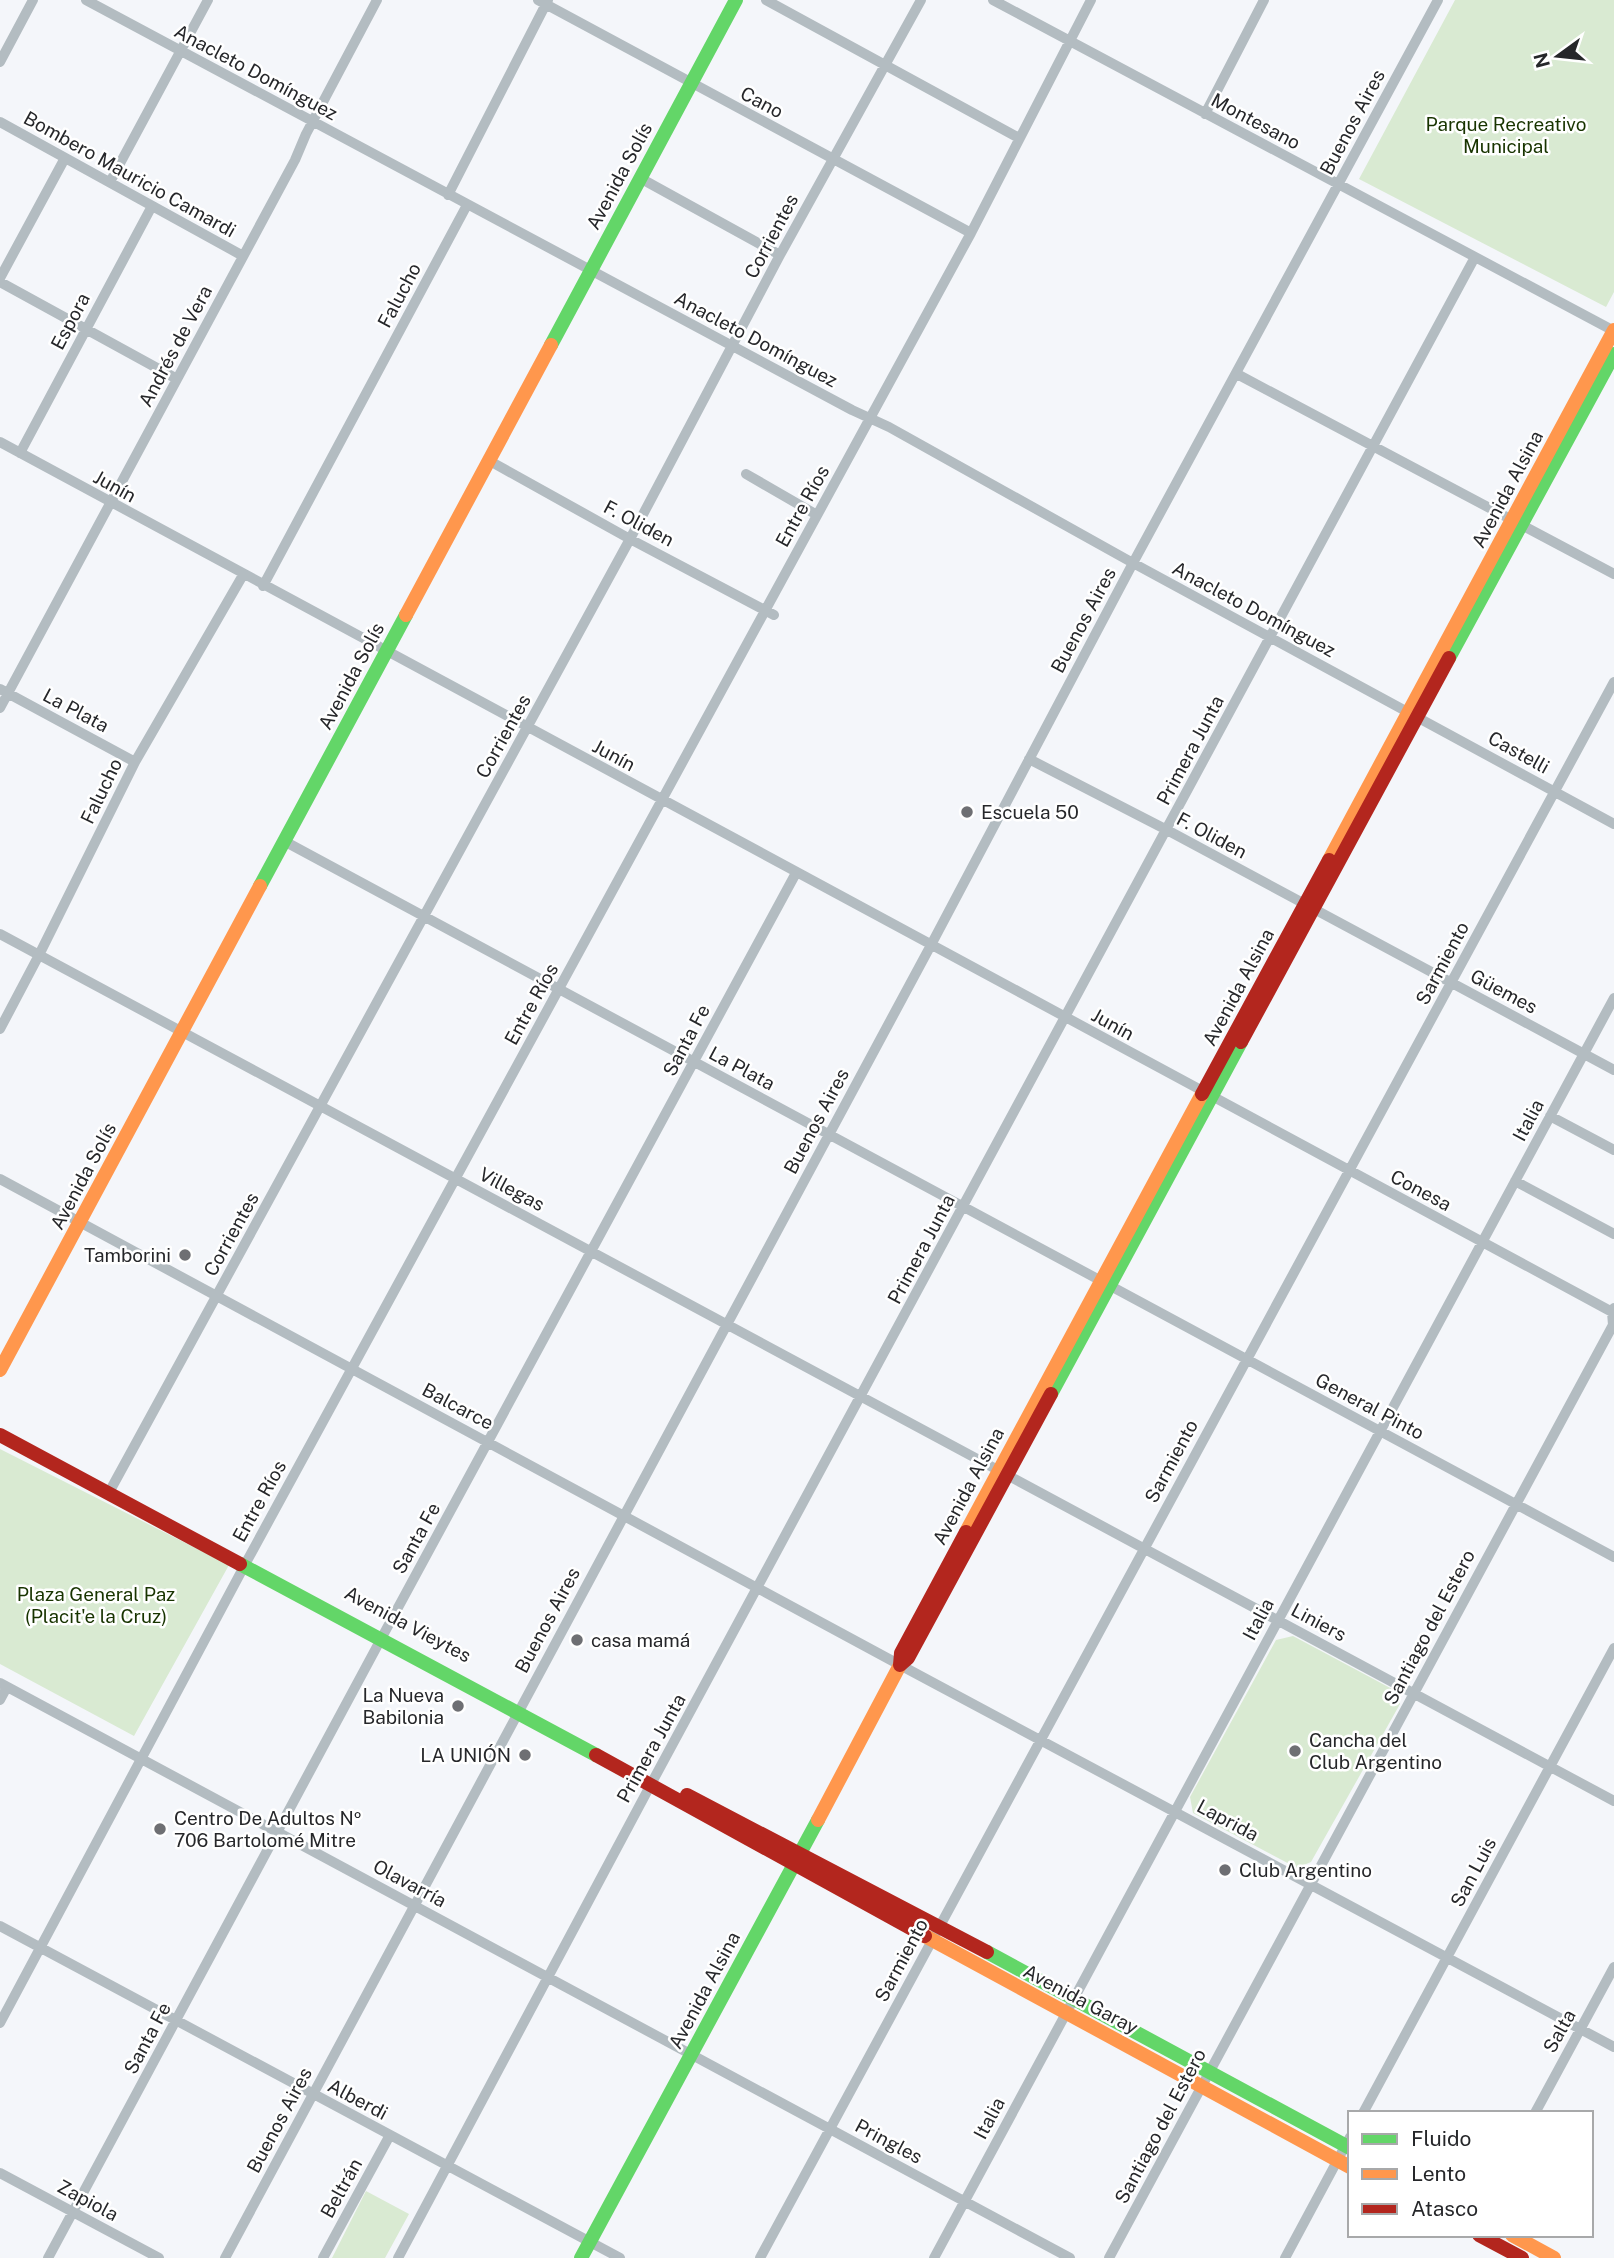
<svg xmlns="http://www.w3.org/2000/svg" width="1614" height="2258" viewBox="0 0 1614 2258" font-family="'Public Sans',sans-serif">
	<style>
		.green { fill: #d9ead2 }
		.lines { fill: none; stroke-linecap: round; stroke-linejoin: round }
		.street { stroke: #b3bcc1; stroke-width: 10 }
		.fast { stroke: #63d668; stroke-width: 14 }
		.slow { stroke: #ff974d; stroke-width: 14 }
		.jam { stroke: #b3261e; stroke-width: 14 }
		.poi-dot { fill: #6e6f73; stroke: #fff; stroke-width: 2.5 }
		.labels { text-anchor: middle; dominant-baseline: central; stroke-width: 5; stroke-linejoin: round; paint-order: stroke }
		.street-label { font-size: 19px; fill: #26272a; stroke: #fff }
		.park-label { font-size: 19px; fill: #183400; stroke: #fff }
		.poi-label { font-size: 19px; fill: #26272a; stroke: #fff; text-anchor: start }
	</style>
	<rect width="100%" height="100%" fill="#f4f6fa"/>
	<path class="green" d="M1455 0H1614V292L1606 307 1359 179Z
		M0 1449 229 1565 134 1736 0 1664Z
		M1293 1636 1394 1690 1400 1704 1311 1862 1297 1868 1193 1813 1190 1797 1276 1640Z
		M366 2191 409 2214 385 2258H332Z"/>
	<g class="lines">
		<path class="street" d="M86 0 852 410 889 427 1133 563 1614 824
			M538 0 971 233
			M766 0 1019 138
			M993 0 1614 331
			M0 62 33 0
			M1205 114 1264 0
			M0 122 243 256
			M640 178 780 255
			M110 182 208 0
			M448 195 548 0
			M0 278 65 158
			M0 282 177 379
			M1237 374 1614 574
			M0 442 1614 1313
			M20 453 152 206
			M488 460 630 539 774 615
			M746 474 817 515
			M263 586 467 205
			M0 689 135 762
			M0 708 295 160 306 134 377 0
			M1029 759 1167 830 1614 1070
			M284 841 1614 1557
			M0 934 1614 1801
			M0 1029 39 955 135 762 243 575
			M1550 1116 1614 1150
			M0 1179 900 1665 1614 2047
			M1515 1181 1614 1234
			M112 1487 630 539 780 255 921 0
			M0 1683 1070 2258
			M0 1700 7 1687
			M0 1926 620 2258
			M0 2023 248 1559 971 233 1091 0
			M1363 2113 1614 1648
			M1535 2113 1614 1967
			M0 2173 159 2258
			M48 2258 381 1639 796 873
			M225 2258 931 945 1133 563 1438 0
			M323 2258 390 2135
			M398 2258 650 1786 1475 257
			M760 2258 1614 682
			M934 2258 1614 998
			M1109 2258 1613 1325 1612 1312 1614 1308
			M1285 2258 1350 2137"/>
		<path class="fast" d="M551 345 736 0
			M1449 658 1614 354
			M260 886 406 615
			M1051 1394 1241 1042
			M240 1564 596 1755
			M987 1952 1350 2148
			M581 2258 818 1820"/>
		<path class="slow" d="M406 615 551 345
			M1329 860 1614 330
			M0 1370 260 886
			M966 1532 1202 1094
			M818 1820 900 1665
			M925 1936 1350 2167
			M1512 2235 1554 2258"/>
		<path class="jam" d="M1241 1042 1449 658
			M1202 1094 1329 860
			M0 1435 240 1564
			M966 1532 901 1653 900 1665 908 1658 1051 1394
			M596 1755 925 1936
			M687 1795 987 1952
			M1479 2235 1522 2258"/>
	</g>
	<g class="poi-dot">
		<circle cx="967" cy="812" r="7"/>
		<circle cx="185" cy="1255" r="7"/>
		<circle cx="577" cy="1640" r="7"/>
		<circle cx="458" cy="1706" r="7"/>
		<circle cx="1295" cy="1751" r="7"/>
		<circle cx="525" cy="1755" r="7"/>
		<circle cx="160" cy="1829" r="7"/>
		<circle cx="1225" cy="1870" r="7"/>
	</g>
	<g class="labels">
		<g class="street-label">
			<text transform="translate(256 72) rotate(28)">Anacleto Domínguez</text>
			<text transform="translate(762 102) rotate(28)">Cano</text>
			<text transform="translate(1256 121) rotate(28)">Montesano</text>
			<text transform="translate(1352 122) rotate(-62)">Buenos Aires</text>
			<text transform="translate(130 174) rotate(29)">Bombero Mauricio Camardi</text>
			<text transform="translate(619 176) rotate(-62)">Avenida Solís</text>
			<text transform="translate(771 236) rotate(-62)">Corrientes</text>
			<text transform="translate(399 295) rotate(-62)">Falucho</text>
			<text transform="translate(70 321) rotate(-62)">Espora</text>
			<text transform="translate(756 339) rotate(28)">Anacleto Domínguez</text>
			<text transform="translate(175 346) rotate(-62)">Andrés de Vera</text>
			<text transform="translate(115 486) rotate(29)">Junín</text>
			<text transform="translate(1507 489) rotate(-62)">Avenida Alsina</text>
			<text transform="translate(802 506) rotate(-61)">Entre Ríos</text>
			<text transform="translate(639 523) rotate(28)">F. Oliden</text>
			<text transform="translate(1254 609) rotate(28)">Anacleto Domínguez</text>
			<text transform="translate(1083 620) rotate(-62)">Buenos Aires</text>
			<text transform="translate(351 676) rotate(-62)">Avenida Solís</text>
			<text transform="translate(76 710) rotate(28)">La Plata</text>
			<text transform="translate(503 736) rotate(-61)">Corrientes</text>
			<text transform="translate(1190 750) rotate(-62)">Primera Junta</text>
			<text transform="translate(1519 752) rotate(29)">Castelli</text>
			<text transform="translate(614 755) rotate(28)">Junín</text>
			<text transform="translate(101 791) rotate(-64)">Falucho</text>
			<text transform="translate(1212 835) rotate(28)">F. Oliden</text>
			<text transform="translate(1442 963) rotate(-62)">Sarmiento</text>
			<text transform="translate(1238 987) rotate(-62)">Avenida Alsina</text>
			<text transform="translate(1504 991) rotate(28)">Güemes</text>
			<text transform="translate(531 1004) rotate(-61)">Entre Ríos</text>
			<text transform="translate(1113 1024) rotate(29)">Junín</text>
			<text transform="translate(686 1040) rotate(-62)">Santa Fe</text>
			<text transform="translate(742 1068) rotate(28)">La Plata</text>
			<text transform="translate(1528 1120) rotate(-62)">Italia</text>
			<text transform="translate(816 1121) rotate(-62)">Buenos Aires</text>
			<text transform="translate(83 1176) rotate(-62)">Avenida Solís</text>
			<text transform="translate(512 1189) rotate(28)">Villegas</text>
			<text transform="translate(1421 1190) rotate(28)">Conesa</text>
			<text transform="translate(231 1234) rotate(-61)">Corrientes</text>
			<text transform="translate(921 1249) rotate(-62)">Primera Junta</text>
			<text transform="translate(458 1406) rotate(28)">Balcarce</text>
			<text transform="translate(1370 1406) rotate(28)">General Pinto</text>
			<text transform="translate(1171 1461) rotate(-62)">Sarmiento</text>
			<text transform="translate(968 1486) rotate(-62)">Avenida Alsina</text>
			<text transform="translate(259 1501) rotate(-61)">Entre Ríos</text>
			<text transform="translate(416 1538) rotate(-61)">Santa Fe</text>
			<text transform="translate(1258 1619) rotate(-62)">Italia</text>
			<text transform="translate(547 1620) rotate(-62)">Buenos Aires</text>
			<text transform="translate(1319 1622) rotate(28)">Liniers</text>
			<text transform="translate(408 1624) rotate(28)">Avenida Vieytes</text>
			<text transform="translate(1429 1627) rotate(-62)">Santiago del Estero</text>
			<text transform="translate(651 1748) rotate(-61)">Primera Junta</text>
			<text transform="translate(1228 1820) rotate(28)">Laprida</text>
			<text transform="translate(1473 1872) rotate(-62)">San Luis</text>
			<text transform="translate(410 1883) rotate(28)">Olavarría</text>
			<text transform="translate(901 1960) rotate(-62)">Sarmiento</text>
			<text transform="translate(704 1990) rotate(-62)">Avenida Alsina</text>
			<text transform="translate(1081 1999) rotate(28)">Avenida Garay</text>
			<text transform="translate(1559 2031) rotate(-61)">Salta</text>
			<text transform="translate(147 2038) rotate(-62)">Santa Fe</text>
			<text transform="translate(358 2099) rotate(28)">Alberdi</text>
			<text transform="translate(989 2118) rotate(-62)">Italia</text>
			<text transform="translate(279 2120) rotate(-62)">Buenos Aires</text>
			<text transform="translate(1160 2126) rotate(-62)">Santiago del Estero</text>
			<text transform="translate(889 2141) rotate(28)">Pringles</text>
			<text transform="translate(341 2188) rotate(-61)">Beltrán</text>
			<text transform="translate(88 2200) rotate(28)">Zapiola</text>
		</g>
		<g class="park-label">
			<text x="1506" y="124">Parque Recreativo<tspan x="1506" dy="22">Municipal</tspan></text>
			<text x="96" y="1594">Plaza General Paz<tspan x="96" dy="22">(Placit'e la Cruz)</tspan></text>
		</g>
		<g class="poi-label">
			<text x="981" y="812">Escuela 50</text>
			<text x="171" y="1255" text-anchor="end">Tamborini</text>
			<text x="591" y="1640">casa mamá</text>
			<text x="444" y="1695" text-anchor="end">La Nueva<tspan x="444" dy="22">Babilonia</tspan></text>
			<text x="1309" y="1740">Cancha del<tspan x="1309" dy="22">Club Argentino</tspan></text>
			<text x="511" y="1755" text-anchor="end">LA UNIÓN</text>
			<text x="174" y="1818">Centro De Adultos Nº<tspan x="174" dy="22">706 Bartolomé Mitre</tspan></text>
			<text x="1239" y="1870">Club Argentino</text>
		</g>
	</g>
	<rect x="1348" y="2111" width="245" height="126" fill="#ffffff" stroke="#a8a9aa" stroke-width="2"/>
	<rect x="1362" y="2134" width="35" height="10" fill="#63d668" stroke="#a8a9aa" stroke-width="2"/>
	<text x="1411" y="2146" font-size="21" fill="#26272a">Fluido</text>
	<rect x="1362" y="2169" width="35" height="10" fill="#ff974d" stroke="#a8a9aa" stroke-width="2"/>
	<text x="1411" y="2181" font-size="21" fill="#26272a">Lento</text>
	<rect x="1362" y="2204" width="35" height="10" fill="#b3261e" stroke="#a8a9aa" stroke-width="2"/>
	<text x="1411" y="2216" font-size="21" fill="#26272a">Atasco</text>
	<g transform="translate(1558 56) rotate(255)" stroke="#ffffff" stroke-width="5" paint-order="stroke">
	<path d="M0-5L12 26L0 18L-12 26Z" fill="#26272a"/>
	<text y="-10" font-size="19" font-weight="bold" text-anchor="middle" fill="#26272a">N</text>
	</g>
</svg>
